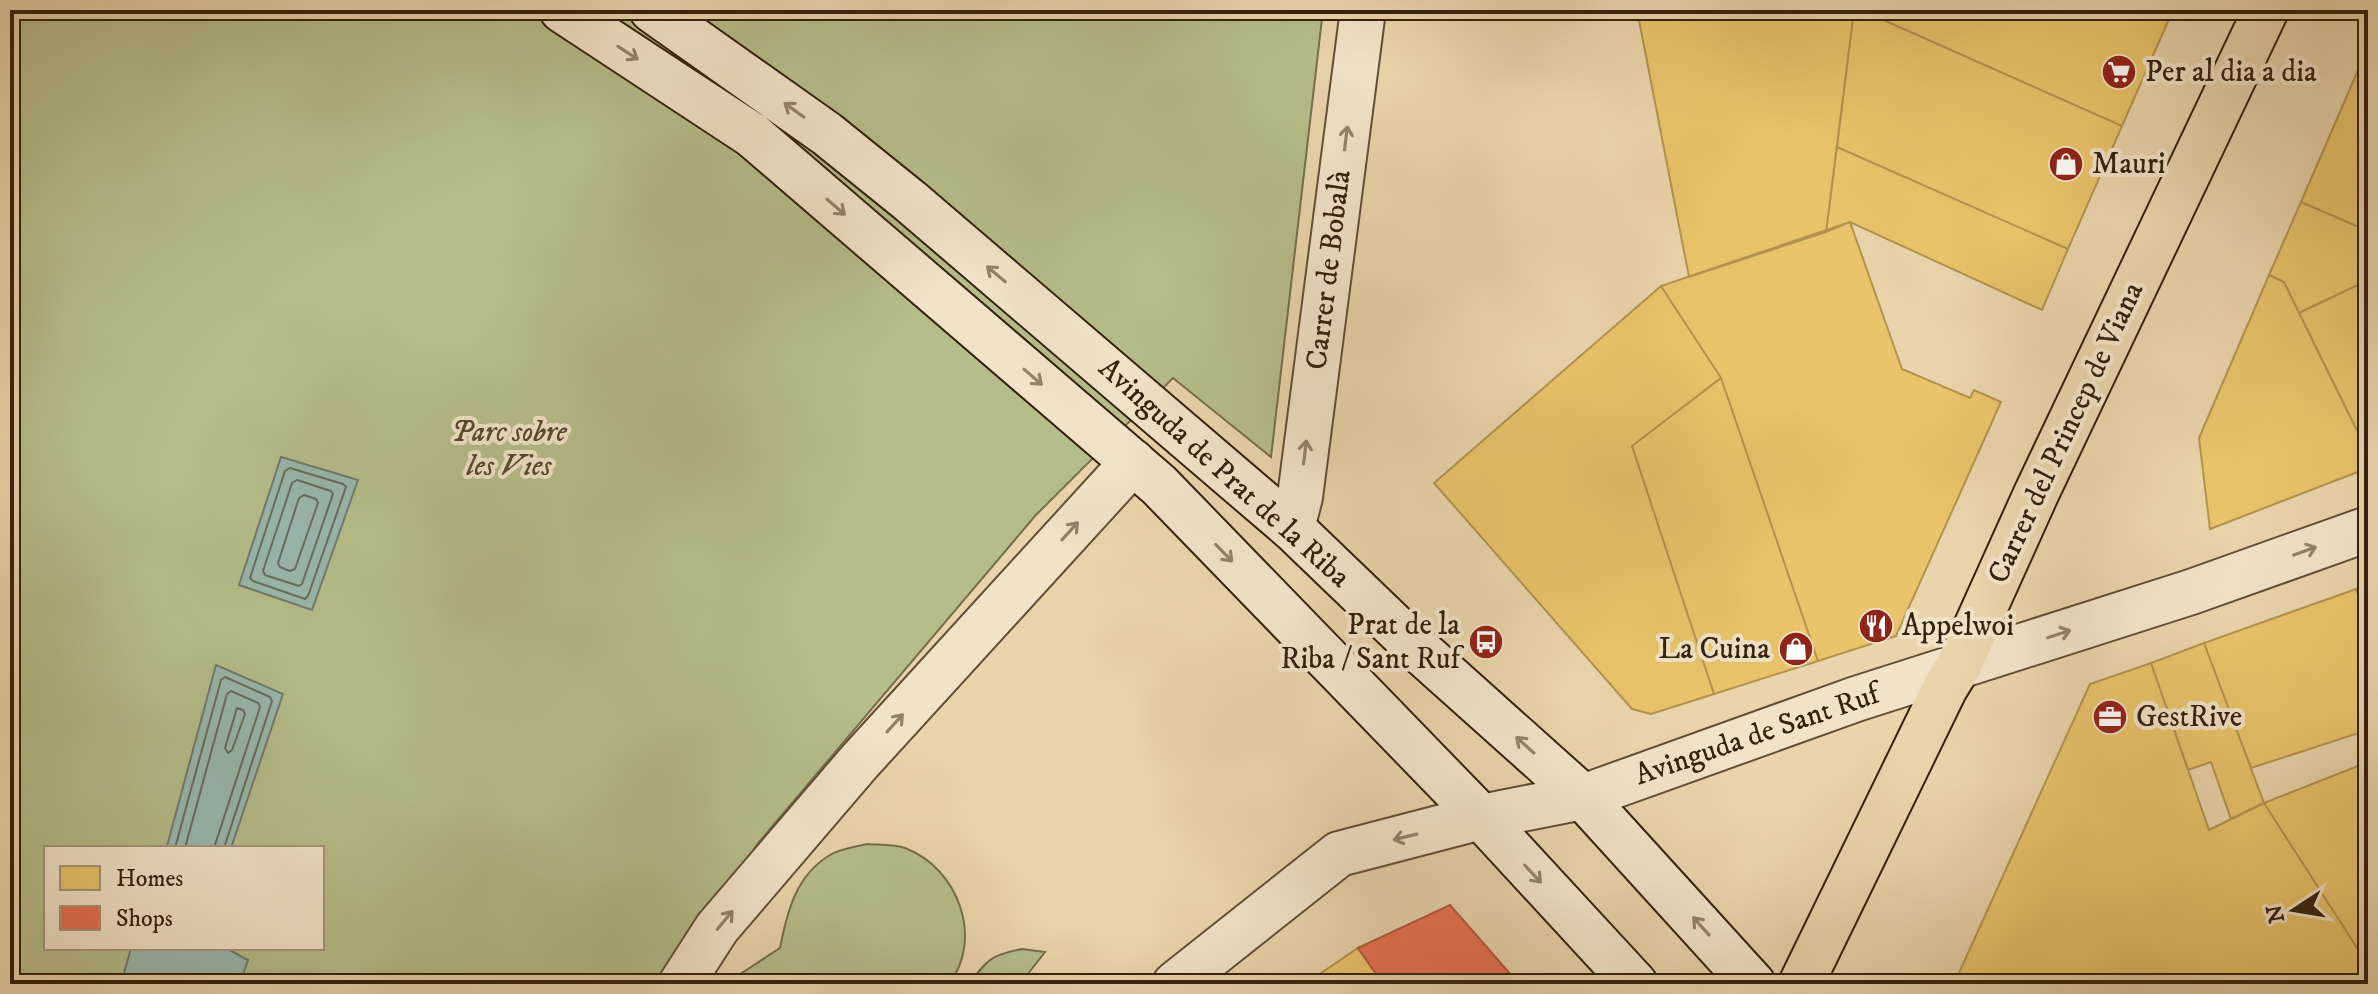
<svg xmlns="http://www.w3.org/2000/svg" width="2378" height="994" viewBox="0 0 2378 994" font-family="'IM FELL DW Pica',serif">
	<style>
		.green { fill: #b5bd8a; stroke: #756f4d; stroke-width: 2; fill-rule: evenodd }
		.water { fill: #98b8ad; stroke: #707c6e; stroke-width: 2 }
		.homes { fill: #e9c46a; stroke: #b3934f; stroke-width: 2 }
		.shops { fill: #e76f51; stroke: #b2583e; stroke-width: 2 }
		.lines { fill: none; stroke-linecap: round; stroke-linejoin: round }
		.shore { stroke: #666c5e; stroke-width: 2 }
		.minor-casing { stroke: #624e37; stroke-width: 48 }
		.secondary-casing { stroke: #352110; stroke-width: 48 }
		.primary-casing { stroke: #352110; stroke-width: 48 }
		.minor { stroke: #f1e3c8; stroke-width: 44 }
		.secondary { stroke: #f1e3c8; stroke-width: 44 }
		.primary { stroke: #ead4ab; stroke-width: 44 }
		.oneway { stroke: #93826c }
		.labels { text-anchor: middle; dominant-baseline: central; stroke-width: 8; stroke-linejoin: round; paint-order: stroke }
		.poi-label { font-size: 30px; fill: #352110; stroke: #f1e3c8; text-anchor: start }
		.street-label { font-size: 30px; fill: #352110; stroke: #f1e3c8 }
		.park-label { font-size: 30px; font-style: italic; fill: #55482e; stroke: #f1e3c8 }
	</style>
	<rect width="100%" height="100%" fill="#ead4ab"/>
	<filter id="stains"><feTurbulence type="fractalNoise" baseFrequency=".0025" numOctaves="4"/><feColorMatrix values="0 0 0 0 .2 0 0 0 0 .09 0 0 0 0 .02 0 0 0 .5 -.17"/></filter>
	<radialGradient id="worn" r=".72"><stop offset=".6" stop-color="#630" stop-opacity="0"/><stop offset="1" stop-color="#630" stop-opacity=".3"/></radialGradient>
	<path class="green" d="M10 10H1323L1271 457 1173 378 1035 516 759 842 660 984H10ZM46 848H322V948H46Z
		M867 844C879 845 894 844 905 848 958 868 984 938 949 984H725L780 948C787 912 796 875 830 855 840 849 855 847 867 844Z
		M1022 949 1045 952 1020 984H969C988 959 991 955 1022 949Z"/>
	<path class="water" d="M281 457 358 480 312 610 239 585Z
		M216 665 283 694 231 848H173L167 846Z
		M131 948H226L248 960 240 984H121Z"/>
	<path class="homes" d="M1637 10H1854L1826 232 1689 277Z
		M1854 10H1861L2122 126 2068 249 1837 147Z
		M1861 10H2173L2122 126Z
		M2368 47V231L2301 202Z
		M1837 147 2068 249 2042 310 1850 222 1826 232Z
		M2301 202 2368 231V280L2299 313 2284 282 2269 275Z
		M1850 222 1902 369 1970 398 1974 390 2001 402 1896 636 1818 661 1721 378 1661 286Z
		M2269 275 2284 282 2368 453V468L2210 529 2199 438Z
		M2368 280V453L2299 313Z
		M1661 286 1721 378 1632 446 1714 694 1651 714 1632 709 1434 483Z
		M1721 378 1818 661 1714 694 1632 446Z
		M2368 585V624L2356 589Z
		M2356 589 2368 624V730L2251 768 2204 643Z
		M2204 643 2264 803 2231 819 2211 762 2188 770 2151 663Z
		M2151 663 2209 830 2264 803 2368 965V984H1954L2090 684Z
		M2368 762V965L2264 803Z
		M1358 948 1383 984H1305Z"/>
	<path class="shops" d="M1450 905 1519 984H1383L1358 948Z"/>
	<g class="lines">
		<path class="shore" d="M290 468 343 484 346 487 308 596 305 599 253 581 250 578 285 471Z
			M297 480 331 491 333 494 302 584 299 586 265 575 263 571 292 483Z
			M304 495 316 499 318 503 295 569 290 571 280 567 278 563 299 498Z
			M237 708 243 710 245 714 232 750 228 753 225 748Z
			M175 848 221 680 225 677 270 697 272 701 224 848
			M185 848 227 694 231 691 258 703 260 707 214 848"/>
		<g class="minor-casing">
			<path id="minor" d="M1292 528 1300 497 1363 10
				M681 984 717 928 860 761 1133 462
				M1175 984 1339 854 1481 817 1583 797 1856 699 2191 592 2368 529"/>
		</g>
		<g class="secondary-casing">
			<path id="secondary" d="M562 10 752 135 1159 485 1481 817 1635 984
				M652 10 827 134 910 201 1292 528 1420 651 1583 797 1753 984"/>
		</g>
		<g class="primary-casing">
			<path id="primary" d="M1801 984 1945 688 1958 667 2036 494 2266 10"/>
		</g>
		<use href="#minor" class="minor"/>
		<use href="#secondary" class="secondary"/>
		<use href="#primary" class="primary"/>
	</g>
	<defs><path id="oneway-shaft" d="M-6 0H5M1.5-3L5.5 0L1.5 3" fill="none" stroke-width="1.6" stroke-linecap="round" stroke-linejoin="round" transform="scale(2)"/></defs>
	<g class="oneway">
		<use href="#oneway-shaft" transform="translate(628 53) rotate(33)"/>
		<use href="#oneway-shaft" transform="translate(794 110) rotate(-144)"/>
		<use href="#oneway-shaft" transform="translate(1346 138) rotate(-83)"/>
		<use href="#oneway-shaft" transform="translate(836 207) rotate(41)"/>
		<use href="#oneway-shaft" transform="translate(996 274) rotate(-140)"/>
		<use href="#oneway-shaft" transform="translate(1033 377) rotate(41)"/>
		<use href="#oneway-shaft" transform="translate(1305 452) rotate(-83)"/>
		<use href="#oneway-shaft" transform="translate(1070 531) rotate(-48)"/>
		<use href="#oneway-shaft" transform="translate(2305 551) rotate(-20)"/>
		<use href="#oneway-shaft" transform="translate(1224 553) rotate(46)"/>
		<use href="#oneway-shaft" transform="translate(2059 634) rotate(-18)"/>
		<use href="#oneway-shaft" transform="translate(895 723) rotate(-48)"/>
		<use href="#oneway-shaft" transform="translate(1525 745) rotate(-138)"/>
		<use href="#oneway-shaft" transform="translate(1405 837) rotate(166)"/>
		<use href="#oneway-shaft" transform="translate(1533 874) rotate(47)"/>
		<use href="#oneway-shaft" transform="translate(725 920) rotate(-50)"/>
		<use href="#oneway-shaft" transform="translate(1701 926) rotate(-132)"/>
	</g>
	<defs>
		<g id="supermarket-disc" transform="scale(1.8)"><circle r="9.5" fill="#8f2418" stroke="#f1e3c8"/><path d="M-6-5.5h2.5l.6 2H6L4.5 2H-2.5L-4.4-4H-6ZM-1.5 3.2a1.3 1.3 0 1 0 .1 0ZM3 3.2a1.3 1.3 0 1 0 .1 0Z" fill="#fff"/></g>
		<g id="shop-disc" transform="scale(1.8)"><circle r="9.5" fill="#8f2418" stroke="#f1e3c8"/><path d="M-5-2.5h2.3a2.7 3.5 0 0 1 5.4 0H5L5.5 6h-11ZM-1.5-2.5h3a1.5 2.3 0 0 0-3 0Z" fill="#fff"/></g>
		<g id="restaurant-disc" transform="scale(1.8)"><circle r="9.5" fill="#8f2418" stroke="#f1e3c8"/><path d="M-5-6h1v4h1v-4h1v4h1v-4h1v5L-1.5 .5V6h-2V.5L-5-1ZM5-6V6H3V1.5H1.5Q1.5-4 5-6Z" fill="#fff"/></g>
		<g id="bus-disc" transform="scale(1.8)"><circle r="9.5" fill="#8f2418" stroke="#f1e3c8"/><path d="M-5-6H5V4H4V6H2V4H-2V6H-4V4H-5ZM-3.5-4V0h7V-4ZM-3.5 1.2v1.5H-2V1.2ZM2 1.2v1.5H3.5V1.2Z" fill="#fff"/></g>
		<g id="office-disc" transform="scale(1.8)"><circle r="9.5" fill="#8f2418" stroke="#f1e3c8"/><path d="M-6-3h4V-5.5h4V-3h4V5H-6ZM-1-4.5V-3h2v-1.5ZM-6 0V1H6V0Z" fill="#fff"/></g>
	</defs>
	<g fill-rule="evenodd">
		<use href="#supermarket-disc" x="2119" y="72"/>
		<use href="#shop-disc" x="2066" y="164"/>
		<use href="#restaurant-disc" x="1876" y="626"/>
		<use href="#bus-disc" x="1486" y="642"/>
		<use href="#shop-disc" x="1796" y="649"/>
		<use href="#office-disc" x="2110" y="717"/>
	</g>
	<g class="labels">
		<g class="poi-label">
			<text x="2145" y="72">Per al dia a dia</text>
			<text x="2092" y="164">Mauri</text>
			<text x="1460" y="625" text-anchor="end">Prat de la<tspan x="1460" dy="34">Riba / Sant Ruf</tspan></text>
			<text x="1902" y="626">Appelwoi</text>
			<text x="1770" y="649" text-anchor="end">La Cuina</text>
			<text x="2136" y="717">GestRive</text>
		</g>
		<g class="street-label">
			<text transform="translate(1329 270) rotate(-83)">Carrer de Bobalà</text>
			<text transform="translate(2066 433) rotate(-65)">Carrer del Princep de Viana</text>
			<text transform="translate(1224 473) rotate(42)">Avinguda de Prat de la Riba</text>
			<text transform="translate(1757 735) rotate(-19)">Avinguda de Sant Ruf</text>
		</g>
		<g class="park-label">
			<text x="509" y="432">Parc sobre<tspan x="509" dy="34">les Vies</tspan></text>
		</g>
	</g>
	<rect width="2378" height="994" fill="none" stroke="#ead4ab" stroke-width="40"/>
	<rect x="12" y="12" width="2354" height="970" fill="none" stroke="#352110" stroke-width="4"/>
	<rect x="20" y="20" width="2338" height="954" fill="none" stroke="#352110" stroke-width="2"/>
	<rect x="44" y="846" width="280" height="104" fill="#f1e3c8" stroke="#a6957e" stroke-width="2"/>
	<rect x="60" y="866" width="40" height="24" fill="#e9c46a" stroke="#a6957e" stroke-width="2"/>
	<text x="116" y="886" font-size="24" fill="#352110">Homes</text>
	<rect x="60" y="906" width="40" height="24" fill="#e76f51" stroke="#a6957e" stroke-width="2"/>
	<text x="116" y="926" font-size="24" fill="#352110">Shops</text>
	<g transform="translate(2294 910) rotate(258)" stroke="#f1e3c8" stroke-width="6" paint-order="stroke">
	<path d="M0-6L14 30L0 20L-14 30Z" fill="#352110"/>
	<text y="-12" font-size="22" font-weight="bold" text-anchor="middle" fill="#352110">N</text>
	</g>
	<rect width="100%" height="100%" filter="url(#stains)"/>
	<rect width="100%" height="100%" fill="url(#worn)"/>
</svg>
